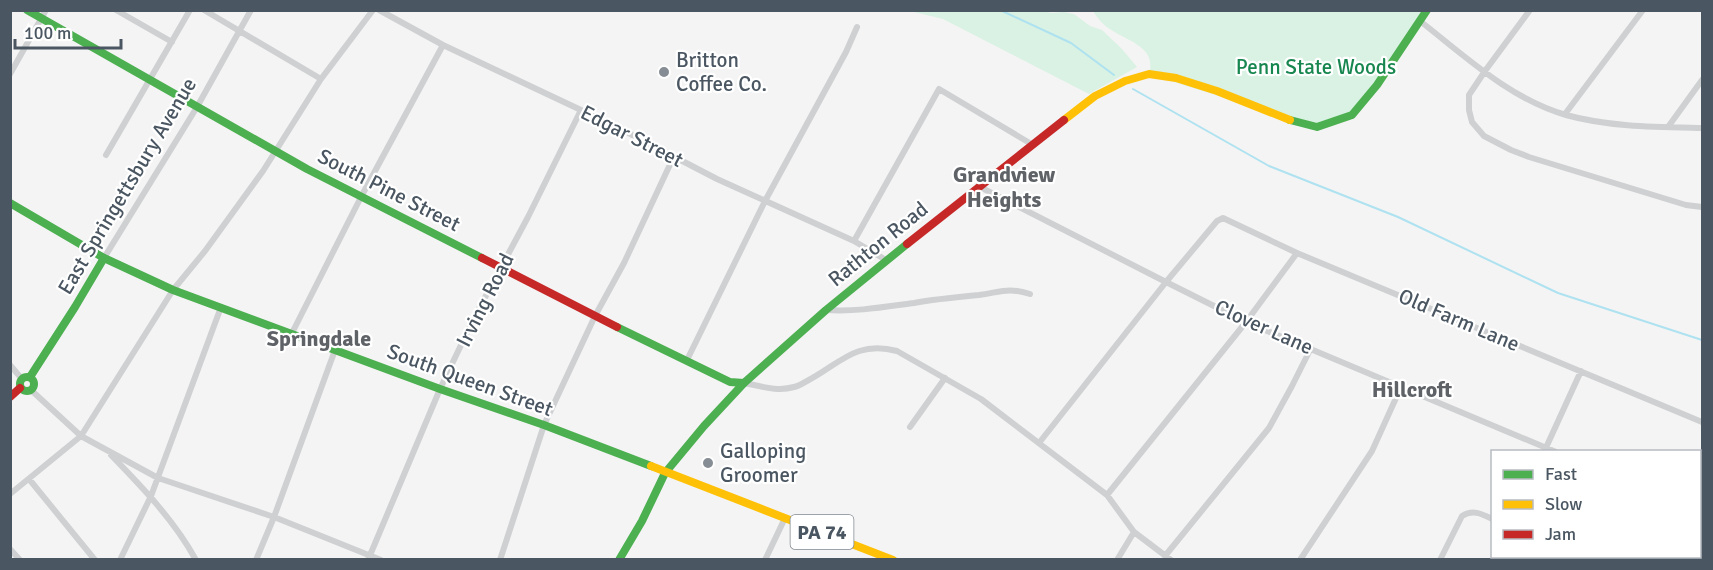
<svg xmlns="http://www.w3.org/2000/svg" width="1713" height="570" viewBox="0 0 1713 570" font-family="Signika,sans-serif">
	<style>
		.green { fill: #d9f2e3 }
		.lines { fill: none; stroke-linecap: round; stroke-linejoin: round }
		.stream { stroke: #aee2f0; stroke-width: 2 }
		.street { stroke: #ced0d2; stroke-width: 6 }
		.fast { stroke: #4caf50; stroke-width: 8 }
		.slow { stroke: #ffc107; stroke-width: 8 }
		.jam { stroke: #c62828; stroke-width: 8 }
		.poi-dot { fill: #868d94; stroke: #fff; stroke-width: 2 }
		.labels { text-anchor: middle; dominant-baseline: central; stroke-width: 4.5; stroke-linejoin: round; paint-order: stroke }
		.shield { fill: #fff; stroke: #808990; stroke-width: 1.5 }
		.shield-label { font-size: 20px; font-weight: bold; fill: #4a5661 }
		.poi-label { font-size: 21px; fill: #4a5661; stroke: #fff; text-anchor: start }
		.park-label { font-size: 21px; fill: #17864f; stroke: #fff }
		.street-label { font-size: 21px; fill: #4a5661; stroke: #fff }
		.neighbourhood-label { font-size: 22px; font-weight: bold; fill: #5f6368; stroke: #fff }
	</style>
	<rect width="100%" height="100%" fill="#f4f4f4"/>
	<path class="green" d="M1043 11 1052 13 1064 12 1074 14 1090 26 1102 30 1122 49 1137 67 1089 94 943 19 910 11Z
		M1093 11H1427L1352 115 1317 127 1149 74C1157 48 1130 42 1113 31 1104 26 1098 19 1093 11Z"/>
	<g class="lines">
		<path class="stream" d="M1000 10 1071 43 1114 75
			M1133 89 1269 166 1398 217 1558 293 1702 340"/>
		<path class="street" d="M116 10 172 42
			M204 10 321 79
			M379 10 443 45 617 127 717 179 854 241 886 260
			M1530 10 1485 71 1469 95V110L1472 122 1484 136 1511 150 1529 157 1686 205 1702 207
			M1420 21C1465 56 1510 99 1566 115 1609 127 1657 127 1702 128
			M10 74 46 10
			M1565 114 1643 10
			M1668 127 1702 80
			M106 155 190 10
			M978 186 1166 282 1246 322 1556 452
			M854 241 939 89 1033 145
			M104 258 197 107 251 10
			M826 310C856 312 884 307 914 303 936 299 958 297 979 295 1001 292 1008 287 1030 294
			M292 333 361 197 443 45
			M687 360 765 201 846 52 857 27
			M10 365 22 379
			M744 383C761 386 777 392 794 387 799 386 803 383 807 381 840 364 855 340 897 351L981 399 1107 495 1134 532 1171 560
			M31 390 81 436 158 478 274 517 381 560
			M910 427 945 378
			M1039 443 1166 282 1217 221 1223 218 1297 253 1702 422
			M1544 452 1581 371
			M111 455C142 487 174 520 196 560
			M29 479 95 560
			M10 494 81 436 173 290 205 251 263 171 321 79 373 10
			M1107 495 1246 322 1297 253
			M1700 515 1702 517
			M10 549 20 560
			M1165 556 1269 428 1292 386 1311 348
			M1581 556 1589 560
			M120 560 151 496 221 307
			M256 560 274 517 335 350
			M368 560 440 389 473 320 528 217 581 110
			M500 560 544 425 595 316 624 263 674 156
			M765 560 785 518
			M1117 560 1134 532
			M1300 560 1372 451 1401 387
			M1440 560 1462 516C1473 509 1482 514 1492 519
			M1545 560 1547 556"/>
		<path class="fast" d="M27 10 307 169 482 258
			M1290 120 1317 127 1352 115 1377 85 1427 10
			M10 203 104 258 173 290 440 389 544 425 651 466
			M617 327 730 382 744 383
			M20 384a7 7 0 1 1 14 0a7 7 0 1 1-14 0Z
			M30 377 75 307 104 258
			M619 560 642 521 665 473 704 426 744 383 826 310 907 244"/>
		<path class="slow" d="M1064 120 1095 96 1125 81 1149 74 1176 78 1217 91 1290 120
			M651 466 893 560"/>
		<path class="jam" d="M907 244 1064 120
			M482 258 617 327
			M10 397 20 388"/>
	</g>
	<g class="poi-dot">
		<circle cx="664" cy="72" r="6"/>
		<circle cx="708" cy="463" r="6"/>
	</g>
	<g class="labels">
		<rect class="shield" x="790.5" y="515" width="63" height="34" rx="4.5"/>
		<g class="shield-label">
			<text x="822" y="532">PA 74</text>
		</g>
		<g class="poi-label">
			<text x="676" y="60">Britton<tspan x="676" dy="24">Coffee Co.</tspan></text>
			<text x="720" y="451">Galloping<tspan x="720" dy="24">Groomer</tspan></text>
		</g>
		<g class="park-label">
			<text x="1316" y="67">Penn State Woods</text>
		</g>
		<g class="street-label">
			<text transform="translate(632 136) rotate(27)">Edgar Street</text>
			<text transform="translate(127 186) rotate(-59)">East Springettsbury Avenue</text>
			<text transform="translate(389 190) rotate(27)">South Pine Street</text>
			<text transform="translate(878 244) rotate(-39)">Rathton Road</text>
			<text transform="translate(485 300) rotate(-63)">Irving Road</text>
			<text transform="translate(1459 320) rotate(23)">Old Farm Lane</text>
			<text transform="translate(1264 327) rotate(24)">Clover Lane</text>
			<text transform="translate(470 380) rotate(20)">South Queen Street</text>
		</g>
		<g class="neighbourhood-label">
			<text x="1004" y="174">Grandview<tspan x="1004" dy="25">Heights</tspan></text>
			<text x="319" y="338">Springdale</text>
			<text x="1412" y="389">Hillcroft</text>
		</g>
	</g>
	<rect width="1713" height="570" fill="none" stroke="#4a5661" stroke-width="24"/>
	<rect x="1491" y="450" width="210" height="108" fill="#ffffff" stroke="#b7bbc0" stroke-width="1.5"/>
	<rect x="1503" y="470" width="30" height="9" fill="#4caf50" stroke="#b7bbc0" stroke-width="1.5"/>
	<text x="1545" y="480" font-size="18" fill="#4a5661">Fast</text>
	<rect x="1503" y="500" width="30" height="9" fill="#ffc107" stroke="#b7bbc0" stroke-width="1.5"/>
	<text x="1545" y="510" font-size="18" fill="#4a5661">Slow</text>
	<rect x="1503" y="530" width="30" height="9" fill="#c62828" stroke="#b7bbc0" stroke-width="1.5"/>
	<text x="1545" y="540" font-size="18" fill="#4a5661">Jam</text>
	<path d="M15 39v9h106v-9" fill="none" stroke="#4a5661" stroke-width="3"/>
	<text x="24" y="39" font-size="18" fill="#4a5661" stroke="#ffffff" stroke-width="4.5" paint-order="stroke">100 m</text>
</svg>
